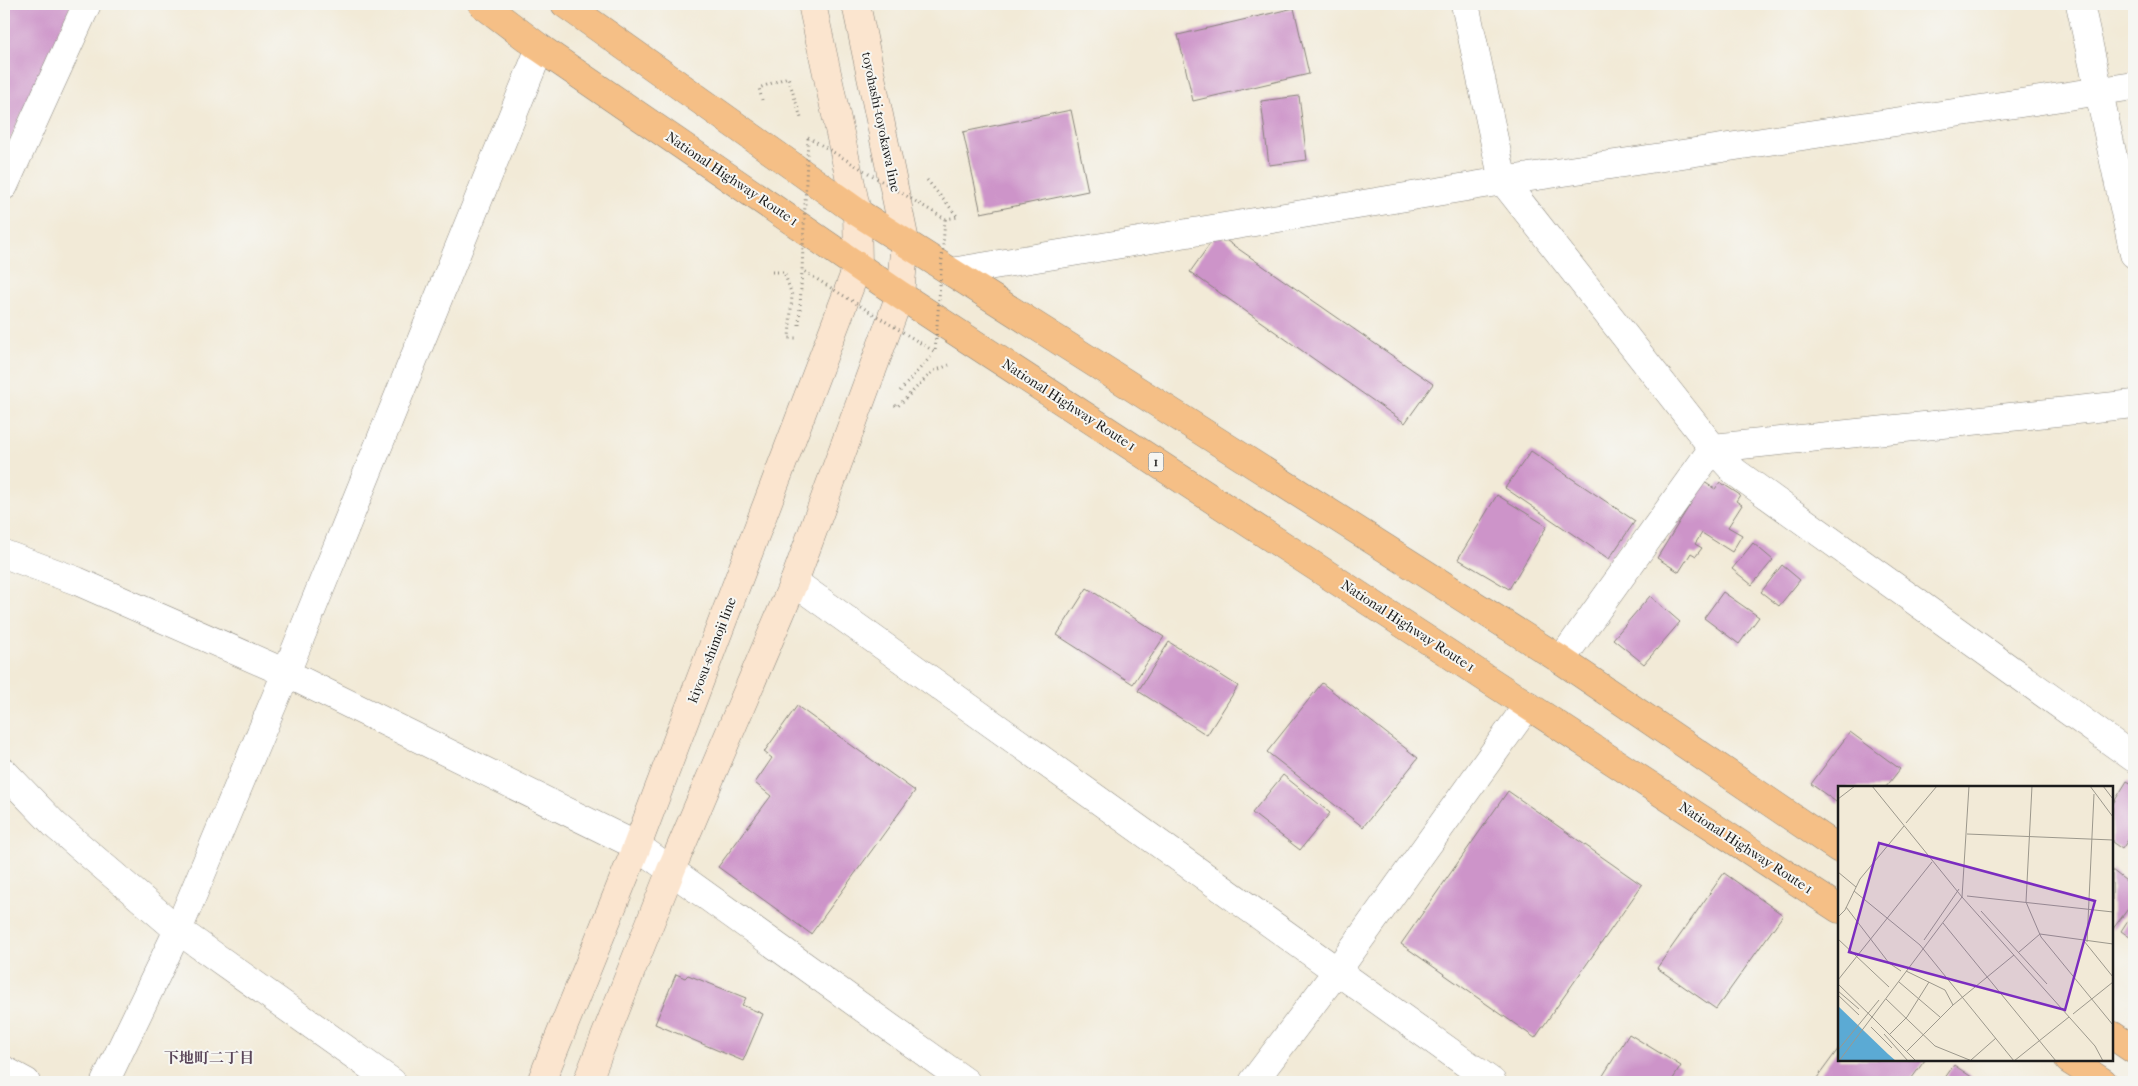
<svg xmlns="http://www.w3.org/2000/svg" width="2138" height="1086" viewBox="0 0 2138 1086" font-family="'IM FELL French Canon','Noto Serif JP',serif">
	<style>
		.building { fill: #cd94c9 }
		.lines { fill: none; stroke-linecap: round; stroke-linejoin: round }
		.minor-casing { stroke: #87837a; stroke-width: 29 }
		.secondary-casing { stroke: #87837a; stroke-width: 29 }
		.trunk-casing { stroke: #87837a; stroke-width: 29 }
		.path { stroke: #87837a; stroke-width: 3; stroke-dasharray: 1 4; stroke-linecap: butt }
		.minor { stroke: #fff; stroke-width: 28 }
		.secondary { stroke: #fbe5cf; stroke-width: 28 }
		.trunk { stroke: #f5bf86; stroke-width: 28 }
		.path-bridge { stroke: #87837a; stroke-width: 3; stroke-dasharray: 1 4; stroke-linecap: butt }
		.labels { text-anchor: middle; dominant-baseline: central; stroke-width: 4; stroke-linejoin: round; paint-order: stroke }
		.shield { fill: #f6f6f2; stroke: #5d5d5c; stroke-width: 1 }
		.shield-label { font-size: 12px; font-weight: bold; fill: #1c1c1c }
		.street-label { font-size: 14px; fill: #1c1c1c; stroke: #f6f6f2 }
		.neighbourhood-label { font-size: 15px; font-weight: bold; fill: #5a4659; stroke: #f6f6f2 }
		.inset-road { fill: none; stroke: #9c988c; stroke-width: 1 }
		.view { fill: #7b2cbf; fill-opacity: 0.15; stroke: #7b2cbf; stroke-width: 2.5 }
		.inset-edge { fill: none; stroke: #1c1c1c; stroke-width: 2.5 }
	</style>
	<rect width="100%" height="100%" fill="#f6f6f2"/>
	<filter id="ink" filterUnits="userSpaceOnUse"><feTurbulence type="fractalNoise" baseFrequency=".02" numOctaves="2"/><feDisplacementMap in="SourceGraphic" scale="10" xChannelSelector="R" yChannelSelector="G"/><feConvolveMatrix kernelMatrix="1 2 1 2 8 2 1 2 1" color-interpolation-filters="sRGB"/></filter>
	<filter id="wash" filterUnits="userSpaceOnUse"><feTurbulence type="fractalNoise" baseFrequency=".0096" numOctaves="4" result="noise"/><feDisplacementMap in="SourceGraphic" scale="20" xChannelSelector="R" yChannelSelector="G"/><feGaussianBlur stdDeviation="1.12" result="paint"/><feColorMatrix in="noise" values="0 0 0 0 0 0 0 0 0 0 0 0 0 0 0 0 0 1.4 0 .05"/><feComposite in="paint" operator="in"/></filter>
	<g filter="url(#wash)">
		<rect width="100%" height="100%" fill="#f2ead7"/>
		<g id="blocks">
			<path class="building" d="M4 4H72L4 153Z
				M1294 8 1309 74 1193 101 1178 35Z
				M1299 96 1307 160 1269 165 1261 101Z
				M1071 110 1088 191 981 213 963 132Z
				M1217 234 1433 384 1405 423 1190 272Z
				M1531 451 1635 521 1609 559 1505 488Z
				M1704 482 1715 489 1720 482 1740 495 1736 501 1742 505 1728 527 1742 535 1732 552 1702 533 1695 544 1702 548 1696 556 1691 553 1679 572 1657 558Z
				M1497 495 1547 526 1509 589 1458 559Z
				M1753 543 1773 560 1752 585 1732 569Z
				M1782 565 1800 580 1779 606 1761 592Z
				M1087 588 1164 637 1133 684 1057 635Z
				M1723 592 1759 617 1739 644 1704 618Z
				M1650 596 1680 622 1644 664 1613 639Z
				M1169 642 1238 686 1207 735 1138 691Z
				M1322 683 1418 758 1363 827 1267 752Z
				M797 706 915 791 811 934 718 867 771 796 755 783 772 758 764 752Z
				M1850 732 1900 769 1886 787H1839V804L1811 784Z
				M1283 775 1330 813 1300 850 1252 813Z
				M2127 781 2134 785V831L2122 849 2112 842V805Z
				M1508 791 1642 885 1535 1038 1401 944Z
				M2112 870 2134 887V901L2112 930Z
				M1724 873 1783 915 1716 1009 1657 968Z
				M2134 911V940L2121 931Z
				M676 974 685 978 688 975 746 998 742 1005 763 1014 743 1061 655 1024Z
				M1629 1034 1681 1066 1671 1082H1599Z
				M1839 1048V1060H1925L1909 1082H1814Z
				M1954 1065 1979 1082H1942Z"/>
		</g>
	</g>
	<g filter="url(#ink)">
		<use href="#blocks" fill-opacity="0" stroke="#87837a" stroke-width="1"/>
		<g class="lines">
			<g class="minor-casing">
				<path id="minor" d="M1465 4 1503 181 1713 448 1735 472 2134 758
					M2080 4 2134 254
					M4 186 87 4
					M951 272 1503 181 2134 86
					M4 554 77 581 286 673 637 846 966 1082
					M794 582 1492 1082
					M1561 660 1713 448 2134 404
					M4 772 55 825 178 930 392 1082
					M4 1070 26 1082
					M105 1082 178 930 286 673 540 48
					M1253 1082 1337 971 1528 705"/>
			</g>
			<g class="secondary-casing">
				<path id="secondary" d="M541 1082 637 846 858 265 857 212 812 4
					M587 1082 671 870 794 582 900 295 905 241 856 4"/>
			</g>
			<g class="trunk-casing">
				<path id="trunk" d="M482 4 540 48 900 295 1839 909
					M565 4 857 212 1561 660 1839 849
					M2112 1035 2134 1050
					M2069 1060 2103 1082"/>
			</g>
			<path class="path" d="M762 100 759 88 788 77 801 118
				M927 180 958 217 945 219
				M772 272H784L792 295 789 338H796
				M799 325 802 270
				M900 391 933 354
				M895 405 897 407 932 372 949 365"/>
			<use href="#minor" class="minor"/>
			<use href="#secondary" class="secondary"/>
			<use href="#trunk" class="trunk"/>
			<path class="path-bridge" d="M808 137 945 219 935 352 802 270Z"/>
		</g>
	</g>
	<g class="labels">
		<rect class="shield" x="1148.5" y="452.5" width="15" height="19" rx="4"/>
		<g class="shield-label">
			<text x="1156" y="462">1</text>
		</g>
		<g class="street-label">
			<text transform="translate(881 122) rotate(78)">toyohashi-toyokawa line</text>
			<text transform="translate(732 179) rotate(34)">National Highway Route 1</text>
			<text transform="translate(1069 405) rotate(33)">National Highway Route 1</text>
			<text transform="translate(1408 626) rotate(33)">National Highway Route 1</text>
			<text transform="translate(712 650) rotate(-69)">kiyosu-shimoji line</text>
			<text transform="translate(1746 848) rotate(33)">National Highway Route 1</text>
		</g>
		<g class="neighbourhood-label">
			<text x="209" y="1058">下地町二丁目</text>
		</g>
	</g>
	<g transform="translate(1838 786)">
		<rect width="275" height="275" fill="#f2ead7"/>
		<path d="M0 220 50 268 58 275H0Z" fill="#5baad4"/>
		<path class="inset-road" d="M34 0 124 111 257 260 265 275M194 0 188 116 203 151 275 239M252 0 275 31M265 0 275 13M0 13 17 0M68 37 99 0M129 48 275 54M0 86 18 101M16 105 82 159 176 275M129 110 275 126M8 121 51 177 63 185M143 125 209 198M0 131 7 124 22 93 66 40M105 137 218 275M0 153 51 201M86 154 121 103M246 155 275 191M249 156 256 8M181 166 202 148 275 158M68 185 107 204 115 219M0 194 94 76M61 196 102 231M0 198 34 231M0 205 21 223M0 209 21 229M48 213 97 260 134 275M235 228 275 196M34 231 78 275M33 241 54 262M46 248 70 275M51 249 69 231 91 196M0 264 41 214M69 265 115 219 176 169M133 274 158 252M1 275 124 111 131 0M176 275 231 231"/>
		<path class="view" d="M41 57 257 115 227 224 11 166Z"/>
		<rect width="275" height="275" class="inset-edge"/>
	</g>
	<rect width="2138" height="1086" fill="none" stroke="#f6f6f2" stroke-width="20"/>
</svg>
